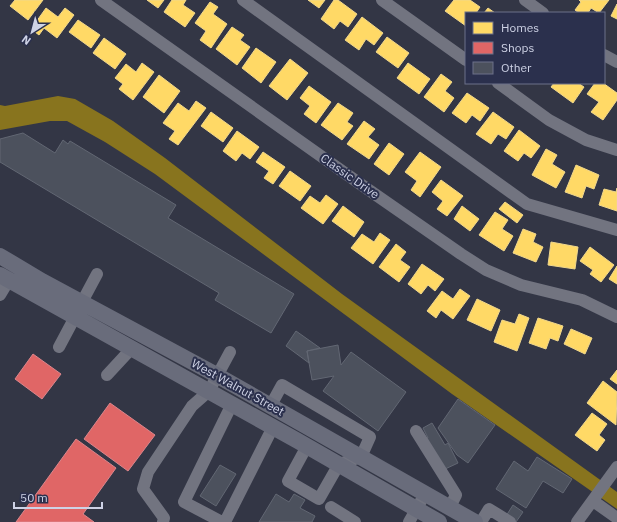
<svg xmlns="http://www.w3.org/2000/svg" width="617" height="522" viewBox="0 0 617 522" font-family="'IBM Plex Sans',sans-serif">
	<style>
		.water { fill: #88741e }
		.homes { fill: #ffd966; stroke: #f0d78c }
		.shops { fill: #e06666; stroke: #db868c }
		.building { fill: #4c515d; stroke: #626773 }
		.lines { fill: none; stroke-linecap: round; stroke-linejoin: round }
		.minor { stroke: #727480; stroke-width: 12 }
		.major { stroke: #696c7b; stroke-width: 16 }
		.labels { text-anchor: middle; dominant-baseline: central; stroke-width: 4; stroke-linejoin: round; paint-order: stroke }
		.street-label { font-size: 12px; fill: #ced2e5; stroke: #2b304d }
	</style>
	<rect width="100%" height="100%" fill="#333645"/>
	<path class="water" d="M58 96 75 99 113 121 165 158 342 294 617 492V509L452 394 155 174 105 142 67 121H50L0 130V105L5 106Z"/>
	<path class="homes" d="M15 0H43L28 20 10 6Z
		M147 0H164L158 8Z
		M172 0H186L183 5 195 13 185 27 164 12Z
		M308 0H325L319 8Z
		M334 0H338L357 14 348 27 340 21 334 29 321 19Z
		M454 0H470L480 7 476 13H466V26L445 11Z
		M579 0H609L599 13 591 8 588 13H579L575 10 581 2Z
		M210 2 218 7 213 14 227 24 211 48 200 40 206 31 195 23Z
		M617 4V19L611 16Z
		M46 8 58 17 65 8 74 15 57 38 44 28 39 35 31 29Z
		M488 8 495 13H484Z
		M362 17 383 33 374 45 366 39 359 50 345 40Z
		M78 20 100 35 91 48 69 32Z
		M232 27 244 35 240 40 250 47 237 65 216 49Z
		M387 37 409 53 398 68 376 52Z
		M104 38 126 54 115 69 93 53Z
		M256 48 276 62 261 83 242 68Z
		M290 59 308 73 287 100 269 86Z
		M142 63 154 72 133 100 119 89 123 84 115 78 126 64 136 72Z
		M408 63 430 79 419 94 397 78Z
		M441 74 452 82 445 91 454 98 444 112 424 97Z
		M159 75 180 91 164 113 143 97Z
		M554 83H578L584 87 573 103 551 87Z
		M595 83H603L617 93V100L603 120 591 112 599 102 587 94Z
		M309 86 331 102 316 123 304 114 310 106 300 98Z
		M467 93 489 108 480 121 472 115 466 123 452 113Z
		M196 101 206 108 178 145 169 139 175 131 163 123 178 103 189 111Z
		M338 103 353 113 347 122 353 126 342 140 321 125Z
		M211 112 233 128 223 142 201 126Z
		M493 112 514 127 506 139 498 134 491 144 476 134Z
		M364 121 375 129 368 137 379 145 369 159 347 144Z
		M519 130 540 146 531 158 524 153 518 161 504 151Z
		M237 131 259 147 250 159 242 153 236 161 223 151Z
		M389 143 404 154 389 175 374 164Z
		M546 149 557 155 552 164 565 172 556 188 532 175Z
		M263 152 285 167 273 184 264 178 269 171 256 162Z
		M420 152 441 167 420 197 411 190 417 181 405 172Z
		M576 165 599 175 594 189 586 186 582 198 565 192Z
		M290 171 311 186 300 201 279 186Z
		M441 180 463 196 447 216 437 209 443 201 432 192Z
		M617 188V211L599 205 604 189 616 192Z
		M326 195 338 204 323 224 301 208 310 196 320 203Z
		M505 202 523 215 517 223 499 209Z
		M343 206 364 222 354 237 332 221Z
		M462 206 479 219 470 231 454 219Z
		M495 212 508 220 502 229 513 236 504 251 479 235Z
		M523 229 536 234 533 242 543 247 536 262 513 253Z
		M380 233 390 240 373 264 351 248 362 234 374 242Z
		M551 242 578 247 575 269 548 265Z
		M396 244 406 252 400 260 410 267 399 282 379 267Z
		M590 247 614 265 601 282 590 274 593 270 580 261Z
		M422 264 444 279 435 291 428 285 421 294 408 284Z
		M617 266V284L609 279Z
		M460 289 470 296 453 319 441 310 436 318 427 311 442 291 453 299Z
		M477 299 500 310 491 331 467 320Z
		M519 314 529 318 517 351 494 342 502 320 515 324Z
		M538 318 563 326 558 341 550 338 546 349 529 343Z
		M571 329 592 338 585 354 564 344Z
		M617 370V384L610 379Z
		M603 381 617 392 616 425 587 403Z
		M592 413 607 424 599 435 605 440 597 451 575 435Z"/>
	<path class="shops" d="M33 354 61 374 42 399 15 379Z
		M110 403 155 435 128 471 84 439Z
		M76 439 116 468 83 514 94 522H16Z"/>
	<path class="building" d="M23 133 55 153 63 140 68 144 70 141 176 205 168 218 294 294 271 333 215 300 219 293 0 162V139Z
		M296 331 320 348 307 351 309 363 286 346Z
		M338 345 341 365 351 352 406 392 378 431 323 391 334 376 312 380 307 351Z
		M458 399 495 425 468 463 457 455 438 428Z
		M432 423 445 445 448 443 458 463 443 470 426 438H428L423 428Z
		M537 457 572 479 563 493 543 481 526 508 496 489 514 461 528 471Z
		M220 465 236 474 216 506 200 496Z
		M276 494 289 502 294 494 305 500 300 508 315 516 312 522H259Z
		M513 505 523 512 516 522 506 516Z"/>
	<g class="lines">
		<path class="minor" d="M101 0 366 188 461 254 486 270 521 285 582 300 617 317
			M243 0 527 204 617 230
			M382 0 466 60
			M525 0 543 13
			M604 55 617 62
			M498 83 549 120 586 140 617 150
			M0 295 9 280
			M82 302 97 274
			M59 347 75 317
			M107 375 132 348
			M271 405 282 385 370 437 361 457 339 464 319 499 288 481 307 446
			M416 431 456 495 450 507
			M593 501 617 518
			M331 507 355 522
			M163 522 164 518 143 489 148 472 192 406 209 391 230 352
			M222 522 184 502 232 404
			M225 522 273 427
			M409 522 421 501
			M481 522 489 509 510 522
			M577 522 617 467"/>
		<path class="major" d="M0 256 42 281 211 372 475 522
			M0 275 298 441 439 522"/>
	</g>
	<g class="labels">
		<g class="street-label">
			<text transform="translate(350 176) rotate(35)">Classic Drive</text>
			<text transform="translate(238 387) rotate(29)">West Walnut Street</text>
		</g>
	</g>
	<rect x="465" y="12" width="140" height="72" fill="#2b304d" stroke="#6c718a"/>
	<rect x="473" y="22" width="20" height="12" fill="#ffd966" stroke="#6c718a"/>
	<text x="501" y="32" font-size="12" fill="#ced2e5">Homes</text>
	<rect x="473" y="42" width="20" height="12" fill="#e06666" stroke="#6c718a"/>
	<text x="501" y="52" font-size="12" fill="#ced2e5">Shops</text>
	<rect x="473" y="62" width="20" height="12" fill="#4c515d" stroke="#6c718a"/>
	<text x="501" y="72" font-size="12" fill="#ced2e5">Other</text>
	<g transform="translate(32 32) rotate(216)" stroke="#2b304d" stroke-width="3" paint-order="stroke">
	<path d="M0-3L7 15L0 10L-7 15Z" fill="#ced2e5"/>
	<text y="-6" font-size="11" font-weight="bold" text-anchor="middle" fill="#ced2e5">N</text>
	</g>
	<path d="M14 502v6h88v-6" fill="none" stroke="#ced2e5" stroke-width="2"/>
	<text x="20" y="502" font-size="12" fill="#ced2e5" stroke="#2b304d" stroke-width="3" paint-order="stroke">50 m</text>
</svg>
